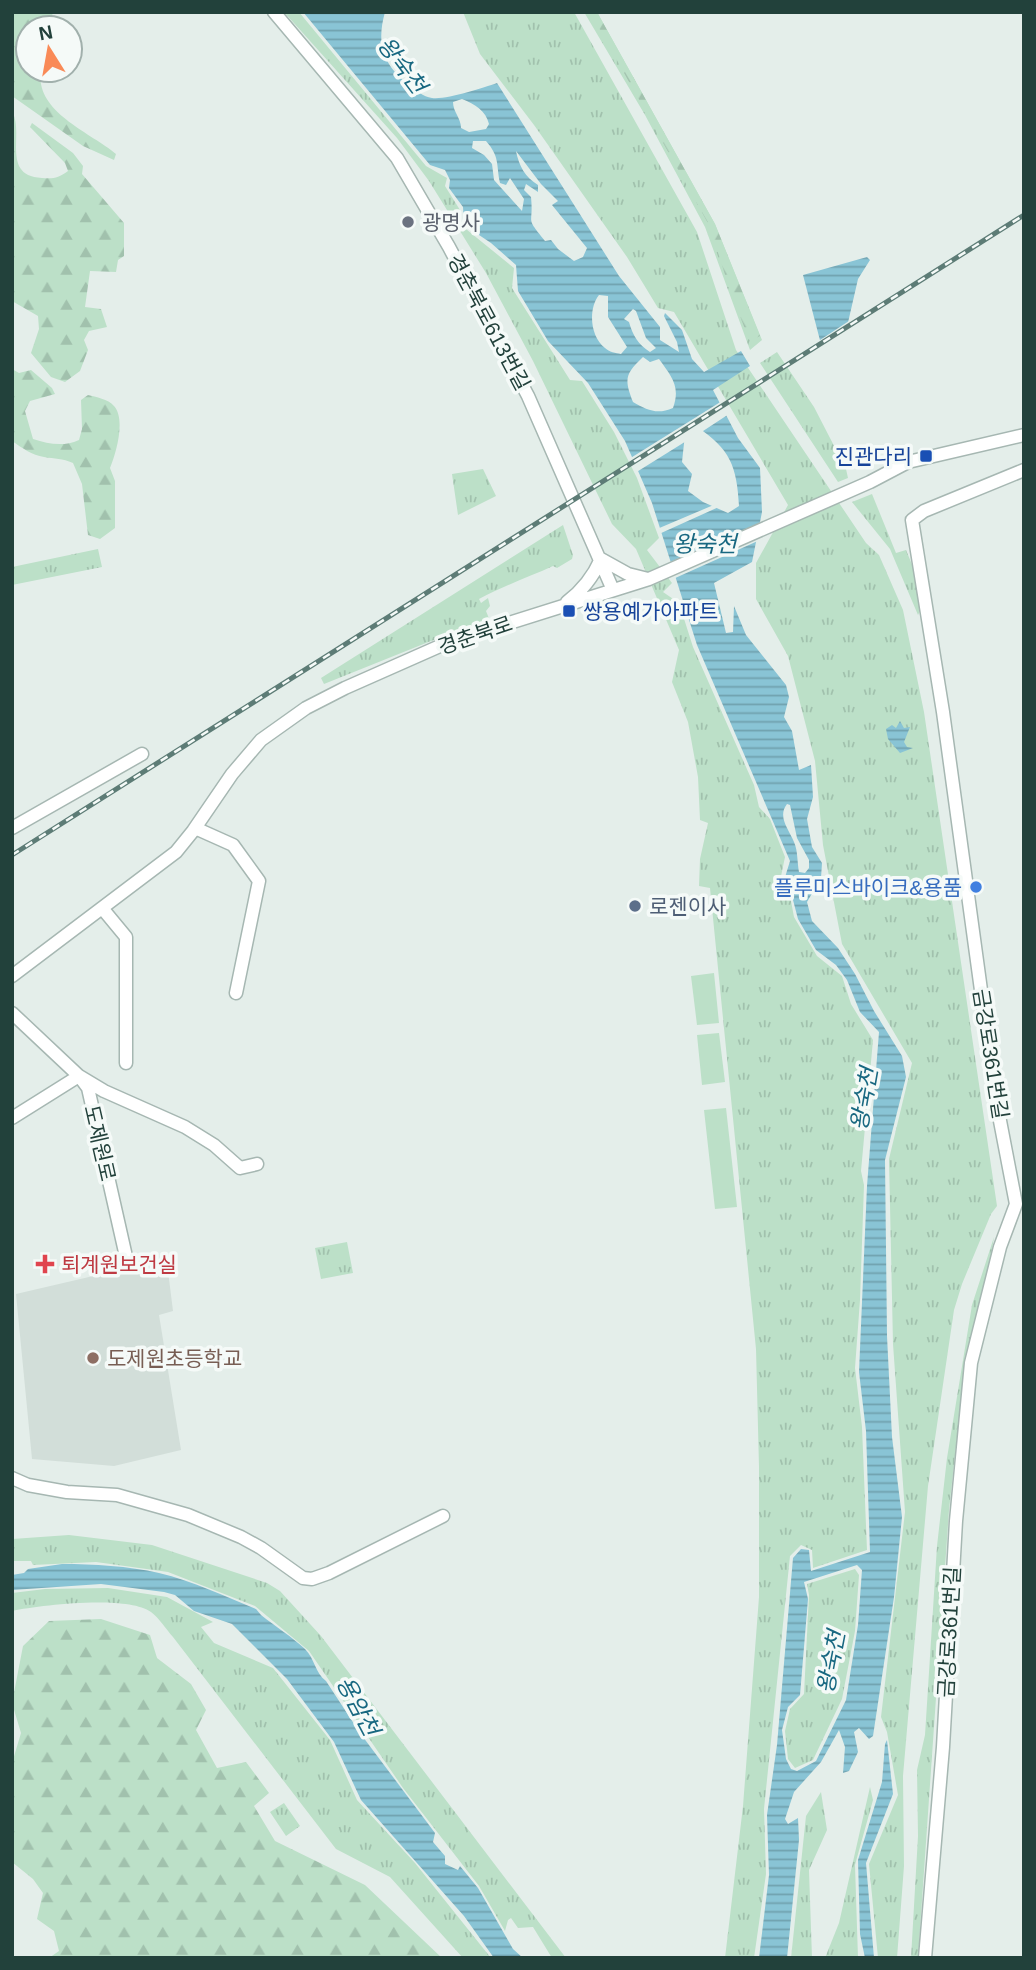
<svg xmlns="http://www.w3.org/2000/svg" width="1036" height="1970" viewBox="0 0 1036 1970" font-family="Arial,'Noto Sans KR',sans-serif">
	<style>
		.built { fill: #d2ded9 }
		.grass { fill: url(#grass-tufts) }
		.forest { fill: url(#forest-firs) }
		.pitch { fill: #bce0c8 }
		.water { fill: url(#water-rules); fill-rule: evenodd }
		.pier { fill: #e4eeea }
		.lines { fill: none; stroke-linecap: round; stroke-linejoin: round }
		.minor-casing { stroke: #a6b7b2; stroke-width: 15 }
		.minor { stroke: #fff; stroke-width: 12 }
		.rail-casing { stroke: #5d7c76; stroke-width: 5 }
		.rail { stroke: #f5faf8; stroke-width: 2.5; stroke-dasharray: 8; stroke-linecap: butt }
		.worship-dot { fill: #6b7280; stroke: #f5faf8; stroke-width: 2.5 }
		.transit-dot { fill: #1a4fb4; stroke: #f5faf8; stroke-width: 2.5 }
		.shop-dot { fill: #3f7fe0; stroke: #f5faf8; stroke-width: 2.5 }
		.service-dot { fill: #5c6f8a; stroke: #f5faf8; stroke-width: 2.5 }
		.health-dot { fill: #e0444e; stroke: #f5faf8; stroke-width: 2.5 }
		.education-dot { fill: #8d6e63; stroke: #f5faf8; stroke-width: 2.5 }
		.labels { text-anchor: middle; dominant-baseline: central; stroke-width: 7; stroke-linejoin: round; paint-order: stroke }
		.worship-label { font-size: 21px; fill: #5b616d; stroke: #f5faf8; text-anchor: start }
		.street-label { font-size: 21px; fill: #22413b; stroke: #f5faf8 }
		.transit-label { font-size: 21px; fill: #164399; stroke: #f5faf8; text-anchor: end }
		.shop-label { font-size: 21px; fill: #366cbe; stroke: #f5faf8; text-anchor: end }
		.service-label { font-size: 21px; fill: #4e5e75; stroke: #f5faf8; text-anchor: start }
		.health-label { font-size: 21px; fill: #be3a42; stroke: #f5faf8; text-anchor: start }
		.education-label { font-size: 21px; fill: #785e54; stroke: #f5faf8; text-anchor: start }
		.water-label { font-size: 23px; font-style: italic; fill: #186881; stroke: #f5faf8 }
	</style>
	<defs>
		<pattern id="grass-tufts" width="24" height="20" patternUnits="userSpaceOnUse" patternTransform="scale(1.75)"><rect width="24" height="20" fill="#bce0c8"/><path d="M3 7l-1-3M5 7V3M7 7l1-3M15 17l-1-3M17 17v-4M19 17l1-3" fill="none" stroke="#a1c1ad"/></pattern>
		<pattern id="forest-firs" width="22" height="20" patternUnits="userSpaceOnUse" patternTransform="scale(1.75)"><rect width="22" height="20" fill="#bce0c8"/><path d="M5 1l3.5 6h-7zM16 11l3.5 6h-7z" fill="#a1c1ad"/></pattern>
		<pattern id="water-rules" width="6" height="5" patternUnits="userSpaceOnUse" patternTransform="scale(1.75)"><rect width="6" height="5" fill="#89c4d5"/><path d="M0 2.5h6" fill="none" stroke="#70a1ae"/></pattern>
	</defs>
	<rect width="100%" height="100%" fill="#e4eeea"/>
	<path class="built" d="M119 1270 168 1271 173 1311 159 1315 181 1450 114 1466 32 1459 16 1294Z"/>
	<path class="grass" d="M284 12H299L426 166 447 178 445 186 460 210 461 225 514 268 512 288 570 380 582 381 614 432 637 478 659 538 647 550 672 583 663 592 679 603 693 647 754 785 759 807 770 819 785 857 779 886 791 901 794 917 817 956 842 976 851 1004 873 1040 861 1171 864 1185 860 1300 855 1368 862 1427 867 1550 813 1568 812 1550 801 1545 790 1556 764 1809 766 1874 754 1958H725L743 1806 759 1597V1467L756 1349 710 888 699 886 700 859 708 823 700 820 698 777 688 722 672 682 679 650 636 549 612 524 533 361 486 273 429 181 397 138Z
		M463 12H574L697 232 736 350 866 543 879 555 903 610 924 712 997 1206 991 1214 962 1284 954 1310 928 1486 903 1776 904 1866 897 1958H878L869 1864 898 1795 887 1732 881 1717 905 1512 893 1344 889 1159 912 1063 842 944 823 845 815 761 788 656 756 599V563L788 505 674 312 658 308 627 257 534 125 480 54Z
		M584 12H597L715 224 762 340 750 350 705 227 645 115Z
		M777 352 814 407 846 469 848 478 838 482 760 363Z
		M483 469 496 496 458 515 452 474Z
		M872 494 896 553 906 550 918 579 920 611 918 615 890 549 852 502Z
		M563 525 573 555 572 559 557 568 553 566C529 577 503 586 479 599L481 603 488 598 490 606 486 611 490 621 431 641 324 684 321 678Z
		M98 549 102 567 12 585V567Z
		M994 1237 990 1263 981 1294 963 1382 949 1510 918 1958H911L918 1836 917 1770 925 1735 937 1546 947 1458 972 1305Z
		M347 1242 353 1273 321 1279 315 1248Z
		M69 1535 152 1545 267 1583 280 1591 321 1636 566 1958H552L533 1927 518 1928 511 1918 508 1920 505 1931 479 1886 403 1788 309 1651 255 1606 168 1572 96 1562 33 1565 31 1561H12V1539Z
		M855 1569 859 1575 855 1631 842 1699 813 1760 795 1768 788 1759 785 1731 790 1709 804 1694 809 1595 807 1584Z
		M108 1588 167 1597 213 1622 201 1627 214 1643 273 1668 330 1740 357 1800 415 1863 491 1958H463L390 1877 336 1849 173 1637C166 1629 159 1618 151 1612 127 1595 41 1605 12 1611V1593L45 1589Z
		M870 1787 873 1800 855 1865 858 1958H825L839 1923Z
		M821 1792 827 1830 809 1870 812 1958H791L806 1816Z
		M284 1803 300 1826 286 1836 270 1812Z"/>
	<path class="forest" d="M12 12H53L49 28H28V70H41C34 112 90 132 116 154L114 160 83 146 12 96Z
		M590 12H597L715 224 760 336 750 341 733 299 709 225Z
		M12 112C25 132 0 176 42 178 54 179 58 178 68 171L65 163 30 127 32 123 73 153 83 166 82 174 124 223V256L118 260 116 272 90 271 85 307 101 309 107 327 89 331 84 340 88 350 80 371 65 382 51 377 31 353 39 329 38 316 12 301Z
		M12 369 19 373 31 370 52 388 55 394 30 401 25 411 33 439C49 444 63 447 79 440L82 429 81 400 88 395C96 397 108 399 114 406 126 419 116 454 110 468L115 481V528L100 539 88 535 82 484 73 463C62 458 55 459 44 457 32 455 22 448 12 441Z
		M101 1619 150 1635 157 1658 191 1684 206 1710 196 1730 217 1768 246 1762 269 1793 254 1806 275 1841 365 1885 442 1958H49L59 1951 54 1931 37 1919 43 1893 33 1879 12 1862V1763L21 1733 12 1703 23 1646 49 1621Z"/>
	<path class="pitch" d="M714 973 719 1023 697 1025 691 976Z
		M719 1033 725 1082 702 1085 697 1035Z
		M726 1108 737 1207 715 1209 704 1110Z"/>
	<path class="water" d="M303 12H385C376 44 383 65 409 85 416 90 423 97 432 98 446 100 483 88 497 83L619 276 660 327V340L679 352 677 342 664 316 665 313 682 330 692 359 704 372 741 351 750 366 713 390 738 438 760 468 762 512 752 562 714 583 726 633 733 632 734 606 746 635 786 685 789 697 784 717 792 731 799 770 811 765 813 797 807 819 812 847 822 863 821 878 807 902 812 921 838 948 855 974 874 1011 902 1056 906 1077 885 1160 887 1336 892 1437 902 1517 894 1597 873 1736 869 1739 859 1728 854 1732 858 1752 849 1771 843 1773 845 1747 839 1730 821 1762 794 1792 785 1819 788 1824 798 1818 799 1840 787 1958H759L769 1875 767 1815 777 1745 793 1558 801 1549 809 1550 811 1571 870 1552 866 1431 859 1372 867 1186 879 1032 860 1012 847 980 836 965 816 950 798 919 793 900 782 887 790 861 697 645 652 503 625 441 588 383 548 341 518 291 516 265 491 243 464 225 463 207 449 188 450 180 445 170 430 165ZM462 99C475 104 486 111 489 124L486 129 469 132 461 128C461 118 453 112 453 102ZM473 141H486C500 157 496 164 500 183L506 185 510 178 524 199 522 211 494 180 492 164 484 155 472 148ZM516 151 541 184 558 201 552 205 587 248 583 257 574 261 558 249 551 240 545 241C524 215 534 227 531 197L524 190 526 184 538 192V185C525 177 519 166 516 151ZM599 295 608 296V317L627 347 621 354C616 353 609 352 605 348 590 336 588 309 599 295ZM633 309 636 311 646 338 656 348 650 352C638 344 633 336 629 322L624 319ZM643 357 650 362 659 359C671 376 681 386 673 408 657 415 647 410 633 402 624 379 625 374 643 357ZM697 427C730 449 737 466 739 506L728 513 703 502 688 491 692 474 682 462 685 434ZM787 804 790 805 797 838 809 860V868L805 873 799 872C797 862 798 851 794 842 789 829 777 817 787 804ZM857 1565 862 1570 858 1625 846 1700 816 1761 797 1771 791 1769 786 1759 782 1730 788 1707 800 1695 808 1599 804 1582Z
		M867 257 870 260 858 279 844 340 822 348 803 275Z
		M900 721 904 728 910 727 904 742 907 747 913 748 900 753 888 739 886 729 892 725 896 728Z
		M62 1564C94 1564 128 1566 159 1573 193 1581 224 1596 256 1609L261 1615C275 1626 292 1637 305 1649 315 1659 315 1673 326 1681L360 1733 435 1833 433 1842 445 1856V1864L458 1870 460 1866 478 1888 513 1949 523 1958H494L464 1916 361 1800 334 1742 287 1679 232 1624 194 1611 175 1595 164 1592 101 1584 12 1590V1575L24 1573 28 1569Z
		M887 1740 893 1794 866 1863 874 1958H865L860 1934 858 1860 882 1782 885 1744Z"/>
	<path class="pier" d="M852 319 848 339 838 346 823 351 819 350 817 342Z
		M722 401 729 414 700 433 697 431 688 436V440L635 473 629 459Z
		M716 504 721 506 659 534 657 529Z
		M764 521 760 540 673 579 668 563Z"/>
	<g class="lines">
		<g class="minor-casing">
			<path id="minor" d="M274 12 397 158 449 247 528 396 613 590
				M567 602C583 590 593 577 601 559L628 574 648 579
				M12 828 142 754
				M195 828 233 845 259 881 236 993
				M102 908 126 937V1063
				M12 976 176 852 193 831 232 774 261 740 306 708 345 688 449 642 649 579 870 482 908 462 1024 435
				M12 1013 79 1076 88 1088 127 1261
				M12 1118 79 1076 104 1091 185 1127 214 1145 240 1168 257 1164
				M12 1478 28 1485 67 1492 117 1495 188 1515 241 1537 261 1548 303 1578 312 1579 329 1573 443 1516
				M925 1958 943 1747 956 1521 971 1363 1000 1247 1016 1204 996 1100 943 712 912 520 924 511 1024 470"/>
		</g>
		<use href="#minor" class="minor"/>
		<g class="rail-casing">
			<path id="rail" d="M12 855 1024 215"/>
		</g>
		<use href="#rail" class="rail"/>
	</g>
	<circle class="worship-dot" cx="408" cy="222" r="7"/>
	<g class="transit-dot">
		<rect x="919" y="449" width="14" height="14" rx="3.5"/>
		<rect x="562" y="604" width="14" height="14" rx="3.5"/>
	</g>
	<circle class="shop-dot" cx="976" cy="887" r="7"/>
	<circle class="service-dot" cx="635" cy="906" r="7"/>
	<path class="health-dot" d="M41.5 1253.5h7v7h7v7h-7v7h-7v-7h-7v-7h7z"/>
	<circle class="education-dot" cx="93" cy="1358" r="7"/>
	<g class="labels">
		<g class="worship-label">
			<text x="422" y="222">광명사</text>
		</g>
		<g class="street-label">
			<text transform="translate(489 322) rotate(62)">경춘북로613번길</text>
			<text transform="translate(475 635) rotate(-19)">경춘북로</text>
			<text transform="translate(991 1054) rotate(81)">금강로361번길</text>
			<text transform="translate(100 1143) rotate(77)">도제원로</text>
			<text transform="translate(949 1632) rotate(-87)">금강로361번길</text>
		</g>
		<g class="transit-label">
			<text x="912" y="456">진관다리</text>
			<text x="583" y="611" text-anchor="start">쌍용예가아파트</text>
		</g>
		<g class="shop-label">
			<text x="962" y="887">플루미스바이크&amp;용품</text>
		</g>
		<g class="service-label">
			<text x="649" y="906">로젠이사</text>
		</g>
		<g class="health-label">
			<text x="61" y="1264">퇴계원보건실</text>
		</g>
		<g class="education-label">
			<text x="107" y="1358">도제원초등학교</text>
		</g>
		<g class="water-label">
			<text transform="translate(402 65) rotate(53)">왕숙천</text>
			<text x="705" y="544">왕숙천</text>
			<text transform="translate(864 1099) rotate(-80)">왕숙천</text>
			<text transform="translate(831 1662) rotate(-79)">왕숙천</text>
			<text transform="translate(358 1706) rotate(62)">용암천</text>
		</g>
	</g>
	<rect width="1036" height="1970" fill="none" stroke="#22413b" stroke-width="28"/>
	<g transform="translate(49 49) rotate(349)"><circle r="33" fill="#f5faf8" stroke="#a1b0ac" stroke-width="2"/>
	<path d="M0-5L12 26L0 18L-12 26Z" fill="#f98a57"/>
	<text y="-10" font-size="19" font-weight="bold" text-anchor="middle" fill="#22413b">N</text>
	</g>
</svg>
